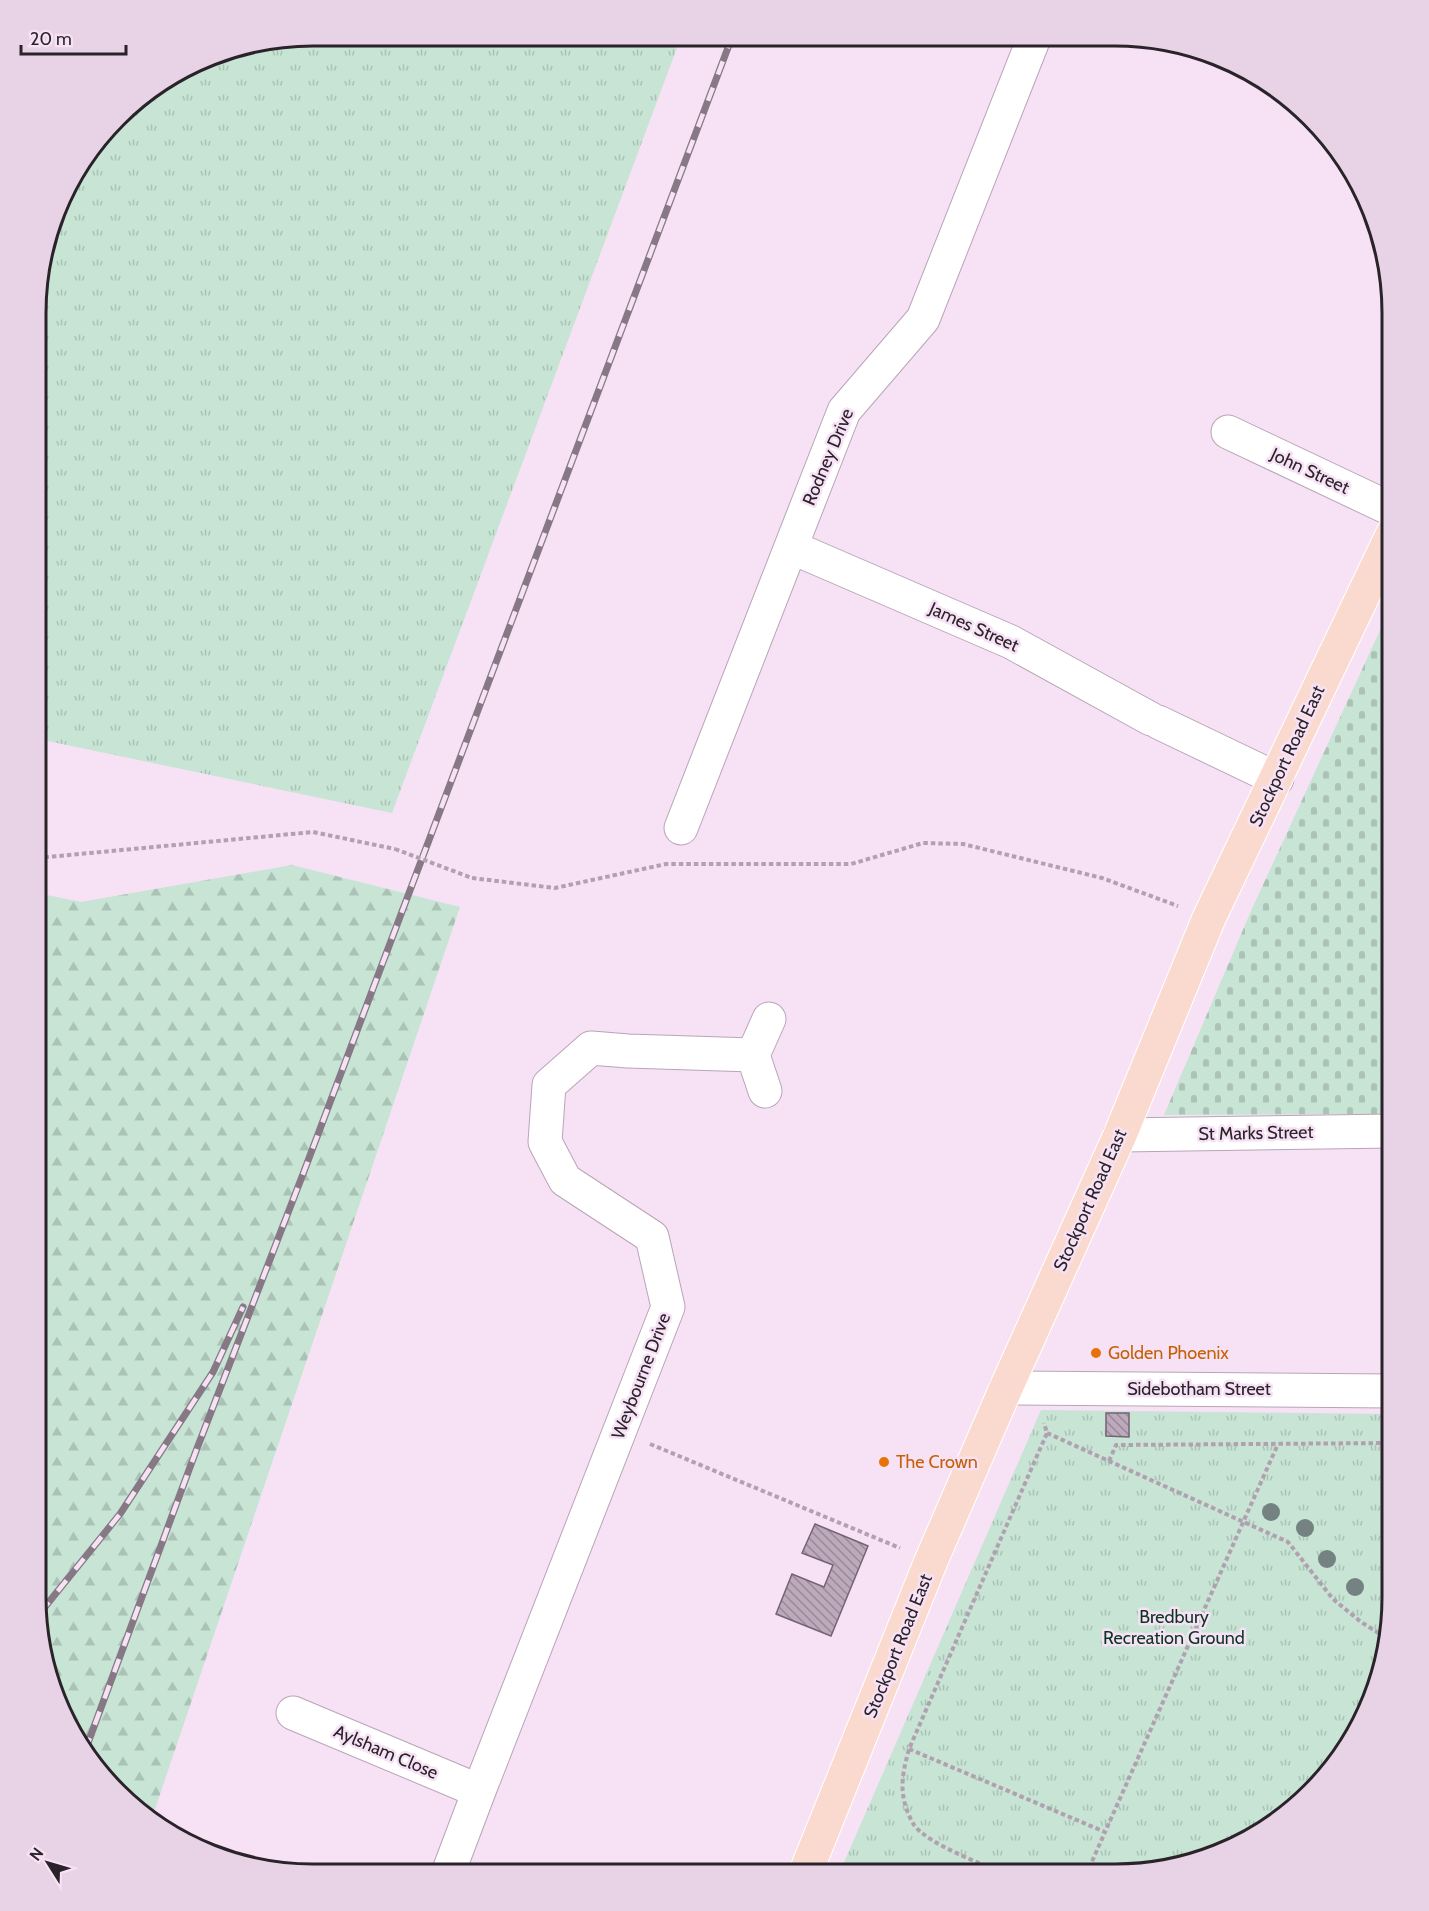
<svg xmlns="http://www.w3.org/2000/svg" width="1429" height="1911" viewBox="0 0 1429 1911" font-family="Cabin,sans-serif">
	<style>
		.forest { fill: url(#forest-firs) }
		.cemetery { fill: url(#cemetery-stones) }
		.park { fill: url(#park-tufts) }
		.building { fill: url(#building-back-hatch); stroke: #746373; stroke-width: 1.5 }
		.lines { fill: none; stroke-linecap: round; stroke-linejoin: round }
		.minor-casing { stroke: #b8a5b7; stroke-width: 35 }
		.primary-casing { stroke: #fff; stroke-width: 35 }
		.path { stroke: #b1a1b0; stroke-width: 4; stroke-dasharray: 4.5 3; stroke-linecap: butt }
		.minor { stroke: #fff; stroke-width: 33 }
		.primary { stroke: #fadace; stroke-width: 33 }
		.rail-casing { stroke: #867985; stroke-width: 7 }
		.rail { stroke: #f7e2f5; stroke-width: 4.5; stroke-dasharray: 14; stroke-linecap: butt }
		.path-bridge { stroke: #b1a1b0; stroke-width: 4; stroke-dasharray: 4.5 3; stroke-linecap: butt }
		.tree { fill: #758282 }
		.food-dot { fill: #e8710a; stroke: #f7e2f5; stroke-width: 2 }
		.labels { text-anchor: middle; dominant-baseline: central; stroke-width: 5; stroke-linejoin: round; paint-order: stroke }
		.street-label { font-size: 18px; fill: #2a232a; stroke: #f7e2f5 }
		.food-label { font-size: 18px; fill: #c56008; stroke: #f7e2f5; text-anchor: start }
		.park-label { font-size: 18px; fill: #0b3423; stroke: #f7e2f5 }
		.rim { fill: none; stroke: #2a232a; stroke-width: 3 }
	</style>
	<defs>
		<pattern id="forest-firs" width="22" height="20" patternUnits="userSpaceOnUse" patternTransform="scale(1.5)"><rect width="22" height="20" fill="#c7e4d4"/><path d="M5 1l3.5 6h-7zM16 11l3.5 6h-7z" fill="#abc3b6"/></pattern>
		<pattern id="cemetery-stones" width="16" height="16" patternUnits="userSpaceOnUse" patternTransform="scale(1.5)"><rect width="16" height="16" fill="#c7e4d4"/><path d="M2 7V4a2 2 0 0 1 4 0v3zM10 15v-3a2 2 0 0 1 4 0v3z" fill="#abc3b6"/></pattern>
		<pattern id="park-tufts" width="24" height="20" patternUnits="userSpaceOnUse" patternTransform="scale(1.5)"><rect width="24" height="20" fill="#c7e4d4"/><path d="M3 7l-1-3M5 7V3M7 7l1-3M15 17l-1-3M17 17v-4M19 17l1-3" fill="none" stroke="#abc3b6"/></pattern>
		<pattern id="building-back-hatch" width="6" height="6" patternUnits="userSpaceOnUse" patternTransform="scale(1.5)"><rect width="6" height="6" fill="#bca9bb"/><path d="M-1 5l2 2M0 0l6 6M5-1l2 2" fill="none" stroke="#998998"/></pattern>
	</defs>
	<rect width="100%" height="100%" fill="#f7e2f5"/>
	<path class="forest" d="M292 865 460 907 151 1821 105 1781 65 1720 36 1598 37 893 81 902Z"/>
	<path class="cemetery" d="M1393 602V1114L1164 1115 1251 911Z"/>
	<path class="park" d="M314 36 681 37 392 813 38 739V277L73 175 131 105 224 51Z
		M1041 1410 1392 1414V1616L1378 1687 1346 1752 1298 1806 1238 1846 1116 1875 839 1874Z"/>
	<path class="building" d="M1106 1413H1129V1437L1106 1436Z
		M815 1524 868 1546 831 1636 776 1614 792 1574 824 1587 833 1565 802 1553Z
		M958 1870 970 1875H944Z"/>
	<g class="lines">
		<g class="minor-casing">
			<path id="minor" d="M1228 432 1393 510
				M791 547 1011 642 1151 719
				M1158 722 1277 779
				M681 828 844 411 923 319 1034 38
				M765 1091 753 1055 769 1019
				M1120 1135 1393 1131
				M1006 1388 1392 1391
				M293 1713 479 1791
				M448 1873 479 1791 668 1307 652 1237 565 1180 545 1142 549 1085 591 1048 628 1051 753 1055"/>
		</g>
		<g class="primary-casing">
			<path id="primary" d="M805 1874 931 1561 1006 1388 1120 1135 1209 918 1393 533"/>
		</g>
		<path class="path" d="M37 858 313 832 395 849
			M472 878 555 888 666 864H851L923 843 963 844 1102 878 1178 906
			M1047 1433 1288 1542 1333 1599 1361 1622 1388 1639
			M650 1444 900 1548
			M1109 1461 1116 1445 1392 1443
			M909 1749 1105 1832 1278 1444
			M1007 1875C983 1864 929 1845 914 1825 909 1817 904 1804 903 1794 901 1779 905 1764 909 1749L1047 1433 1044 1423
			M1086 1875 1105 1832"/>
		<use href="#minor" class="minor"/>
		<use href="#primary" class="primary"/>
		<g class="rail-casing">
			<path id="rail" d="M40 1613 120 1514 213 1372 243 1307
				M85 1751 196 1451 303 1174 732 37"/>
		</g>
		<use href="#rail" class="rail"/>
		<path class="path-bridge" d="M395 849 472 878"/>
	</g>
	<g class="tree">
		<circle cx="1271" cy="1512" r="9"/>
		<circle cx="1305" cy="1528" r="9"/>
		<circle cx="1327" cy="1559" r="9"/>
		<circle cx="1355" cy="1587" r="9"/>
	</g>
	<g class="food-dot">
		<circle cx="1096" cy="1353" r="6"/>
		<circle cx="884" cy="1462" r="6"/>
	</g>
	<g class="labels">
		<g class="street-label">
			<text transform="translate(828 457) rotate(-67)">Rodney Drive</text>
			<text transform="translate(1310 471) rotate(25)">John Street</text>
			<text transform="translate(974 627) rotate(24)">James Street</text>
			<text transform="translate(1287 756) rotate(-65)">Stockport Road East</text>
			<text transform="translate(1256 1133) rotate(-1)">St Marks Street</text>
			<text transform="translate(1090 1200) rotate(-66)">Stockport Road East</text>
			<text transform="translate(641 1376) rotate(-69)">Weybourne Drive</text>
			<text x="1199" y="1389">Sidebotham Street</text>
			<text transform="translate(898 1646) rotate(-68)">Stockport Road East</text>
			<text transform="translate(386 1752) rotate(23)">Aylsham Close</text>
		</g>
		<g class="food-label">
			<text x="1108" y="1353">Golden Phoenix</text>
			<text x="896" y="1462">The Crown</text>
		</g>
		<g class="park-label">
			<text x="1174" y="1617">Bredbury<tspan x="1174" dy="21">Recreation Ground</tspan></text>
		</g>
	</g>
	<path d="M0 0H1429V1911H0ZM313 46H1115A267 267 0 0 1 1382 313V1597A267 267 0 0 1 1115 1864H313A267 267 0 0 1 46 1597V313A267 267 0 0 1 313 46Z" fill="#e7d3e5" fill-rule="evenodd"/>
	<path class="rim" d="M313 46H1115A267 267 0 0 1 1382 313V1597A267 267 0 0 1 1115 1864H313A267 267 0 0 1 46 1597V313A267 267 0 0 1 313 46Z"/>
	<g transform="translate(48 1863) rotate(307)" stroke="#f7e2f5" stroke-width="4.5" paint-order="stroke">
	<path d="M0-4.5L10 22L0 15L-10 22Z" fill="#2a232a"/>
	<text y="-9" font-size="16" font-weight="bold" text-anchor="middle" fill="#2a232a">N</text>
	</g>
	<path d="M21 45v9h105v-9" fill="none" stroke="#2a232a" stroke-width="3"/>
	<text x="30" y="45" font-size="18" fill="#2a232a" stroke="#f7e2f5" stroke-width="4.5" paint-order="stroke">20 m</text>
</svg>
